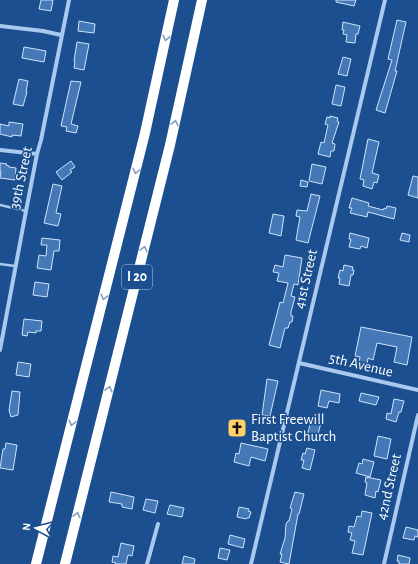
<svg xmlns="http://www.w3.org/2000/svg" width="418" height="564" viewBox="0 0 418 564" font-family="'Alegreya Sans',sans-serif">
	<style>
		.building { fill: #4478b7; stroke: #cfe3fa }
		.lines { fill: none; stroke-linecap: round; stroke-linejoin: round }
		.service { stroke: #a9c9ee; stroke-width: 2.5 }
		.minor { stroke: #a9c9ee; stroke-width: 4 }
		.motorway { stroke: #fff; stroke-width: 10 }
		.oneway { stroke: #829ec1 }
		.labels { text-anchor: middle; dominant-baseline: central; stroke-width: 3; stroke-linejoin: round; paint-order: stroke }
		.shield { fill: #1b4f8f; stroke: #bbcadd; stroke-width: 1 }
		.shield-label { font-size: 14px; font-weight: bold; fill: #fff }
		.street-label { font-size: 15px; fill: #fff; stroke: #1b4f8f }
		.poi-label { font-size: 15px; fill: #fff; stroke: #1b4f8f; text-anchor: start }
	</style>
	<rect width="100%" height="100%" fill="#1b4f8f"/>
	<path class="building" d="M41 0H53L51 11 39 9Z
		M336 0H356L354 6 336 2Z
		M397 20 406 22 395 71H397L385 113 376 110 392 60 388 59Z
		M79 21 95 24 94 33 78 31Z
		M343 22 360 26 358 34H356L355 43 346 42 347 35 343 34 344 30H342Z
		M77 42 89 44 84 70 74 68 75 61H74Z
		M24 47 46 51 44 62 22 58Z
		M343 57 351 59 347 76 338 74Z
		M19 79 28 81 26 92H27L23 106 13 104Z
		M71 81 81 82 71 124 78 126 76 133 66 131 67 127 61 126Z
		M336 85 345 87 341 106 332 104Z
		M330 116 338 118 337 121 339 122 332 143 335 144 334 151H331L330 157 318 154 321 142 324 143 328 125 325 124 327 117 330 118Z
		M9 122 23 124 21 136 12 135V137L0 134V124L9 126Z
		M368 139 379 142 372 173 379 175 377 183 374 182 372 189 363 186 364 180 360 179Z
		M71 161 75 167 70 170 72 172 62 180 56 172Z
		M0 163 7 164 6 165 9 166V167L16 168 15 180 0 178 1 171H0Z
		M312 164 326 167 322 184 309 181Z
		M413 176 418 177V198L408 195Z
		M301 180 308 182 307 187 300 186Z
		M53 184 62 186 56 213 61 214 58 226 44 223Z
		M311 194 320 196 308 243 296 240 300 217 296 216 297 210 307 211Z
		M352 198 369 203 368 206 383 210 384 208 386 209 387 206 396 208 394 219 368 212 367 217 350 213 352 208H349Z
		M273 214 284 216 281 236 269 233Z
		M350 233 369 238 367 248 361 246 360 249 349 247 351 239H349Z
		M402 233 410 235 409 242 400 240Z
		M42 238 60 240 59 251H54L51 270 37 268 39 255 46 256 47 245H41Z
		M285 255 302 258 298 285 294 284 291 296 295 297 291 312V316H293L292 322H290L288 328H285L280 348 269 345 280 302 283 303 288 283 277 281 279 273 273 272 275 265 283 267Z
		M344 265 353 267 352 270H354L353 275H351L349 286 339 284 340 278H338L340 270 343 271Z
		M35 282 49 284 47 297 33 295Z
		M24 319 42 321 41 331H36V333L28 332 27 336 22 335Z
		M361 327 412 337 407 365 394 362 397 347 377 343 373 360 368 358 367 365 359 363 360 357 355 356Z
		M18 362 31 364 29 377 16 375Z
		M267 379 278 381 270 416 262 415Z
		M321 390 340 394 339 403 329 401 327 408 318 406Z
		M12 391 20 392 18 415 11 417 9 410Z
		M361 393 379 397 376 405 359 401Z
		M394 399 404 401 401 412H399L396 422 386 419 387 413 391 414Z
		M312 417 322 419 317 438 307 436Z
		M378 436 391 439 387 459 374 456Z
		M6 443 17 445 13 470 0 468 3 449H5Z
		M241 443 268 449 265 461 251 457 249 466 234 462 236 453 239 454Z
		M307 448 315 450 310 470 302 468 304 460H301L303 453 305 454Z
		M363 459 374 462 370 477 356 473 359 463 362 464Z
		M366 477 381 480 378 492 376 491 375 498 365 495 367 483 365 482Z
		M111 492 134 497 132 509 122 507V504L109 502Z
		M295 492 304 494 299 514H298L289 564 280 562 282 554H280L285 538 286 524 288 521H289L292 509 290 508Z
		M146 499 158 501 155 513 143 510Z
		M170 505 184 508 182 517 167 514Z
		M239 507 249 509 248 511 251 512 249 518H247L246 519 237 517Z
		M362 511 372 513 363 555 352 553 355 541 350 540 352 533 348 532 349 526 354 527 357 516 361 517Z
		M406 527 418 530V537L415 536 414 540 403 538Z
		M230 535 245 539 243 548 228 544Z
		M121 543 134 546 132 556 128 555 126 564H115L116 563 112 562 113 556 118 557Z
		M220 548 230 550 227 560 218 558Z
		M398 555 410 558 409 564H399V561H397Z
		M184 556 195 559 194 564H182Z"/>
	<g class="lines">
		<path class="service" d="M0 205 26 211
			M0 264 15 266"/>
		<path class="minor" d="M0 26 43 31 61 35
			M0 150 37 154
			M0 350 26 211 37 154 41 140 69 0
			M299 363 418 390
			M147 564 158 524
			M251 564 385 0
			M384 564 418 415"/>
		<path class="motorway" d="M36 564 145 133 174 0
			M65 564 170 145 202 0"/>
	</g>
	<defs><path id="oneway-chevron" d="M-2-3.5L2.5 0L-2 3.5" fill="none" stroke-width="1.6" stroke-linecap="round" stroke-linejoin="round"/></defs>
	<g class="oneway">
		<use href="#oneway-chevron" transform="translate(166 38) rotate(102)"/>
		<use href="#oneway-chevron" transform="translate(175 123) rotate(-77)"/>
		<use href="#oneway-chevron" transform="translate(136 171) rotate(104)"/>
		<use href="#oneway-chevron" transform="translate(144 249) rotate(-76)"/>
		<use href="#oneway-chevron" transform="translate(104 297) rotate(104)"/>
		<use href="#oneway-chevron" transform="translate(109 389) rotate(-76)"/>
		<use href="#oneway-chevron" transform="translate(72 423) rotate(104)"/>
		<use href="#oneway-chevron" transform="translate(77 515) rotate(-76)"/>
	</g>
	<defs>
		<g id="church-square" transform="scale(1)"><rect x="-9" y="-9" width="18" height="18" rx="4" fill="#ffd166" stroke="#1b4f8f"/><path d="M-1.2-6h2.4v3.5h3.3v2.4h-3.3V6h-2.4V-.1h-3.3v-2.4h3.3Z" fill="#111"/></g>
	</defs>
	<g fill-rule="evenodd">
		<use href="#church-square" x="237" y="428"/>
	</g>
	<g class="labels">
		<rect class="shield" x="122" y="265" width="30" height="24" rx="3"/>
		<g class="shield-label">
			<text x="137" y="277">I 20</text>
		</g>
		<g class="street-label">
			<text transform="translate(21 178) rotate(-78)">39th Street</text>
			<text transform="translate(306 279) rotate(-77)">41st Street</text>
			<text transform="translate(361 365) rotate(13)">5th Avenue</text>
			<text transform="translate(389 487) rotate(-77)">42nd Street</text>
		</g>
		<g class="poi-label">
			<text x="251" y="419">First Freewill<tspan x="251" dy="17">Baptist Church</tspan></text>
		</g>
	</g>
	<g transform="translate(36 528) rotate(277)" stroke="#1b4f8f" stroke-width="3" paint-order="stroke">
	<path d="M0-3L7 15L0 10L-7 15Z" fill="#ffffff"/>
	<text y="-6" font-size="11" font-weight="bold" text-anchor="middle" fill="#ffffff">N</text>
	</g>
</svg>
